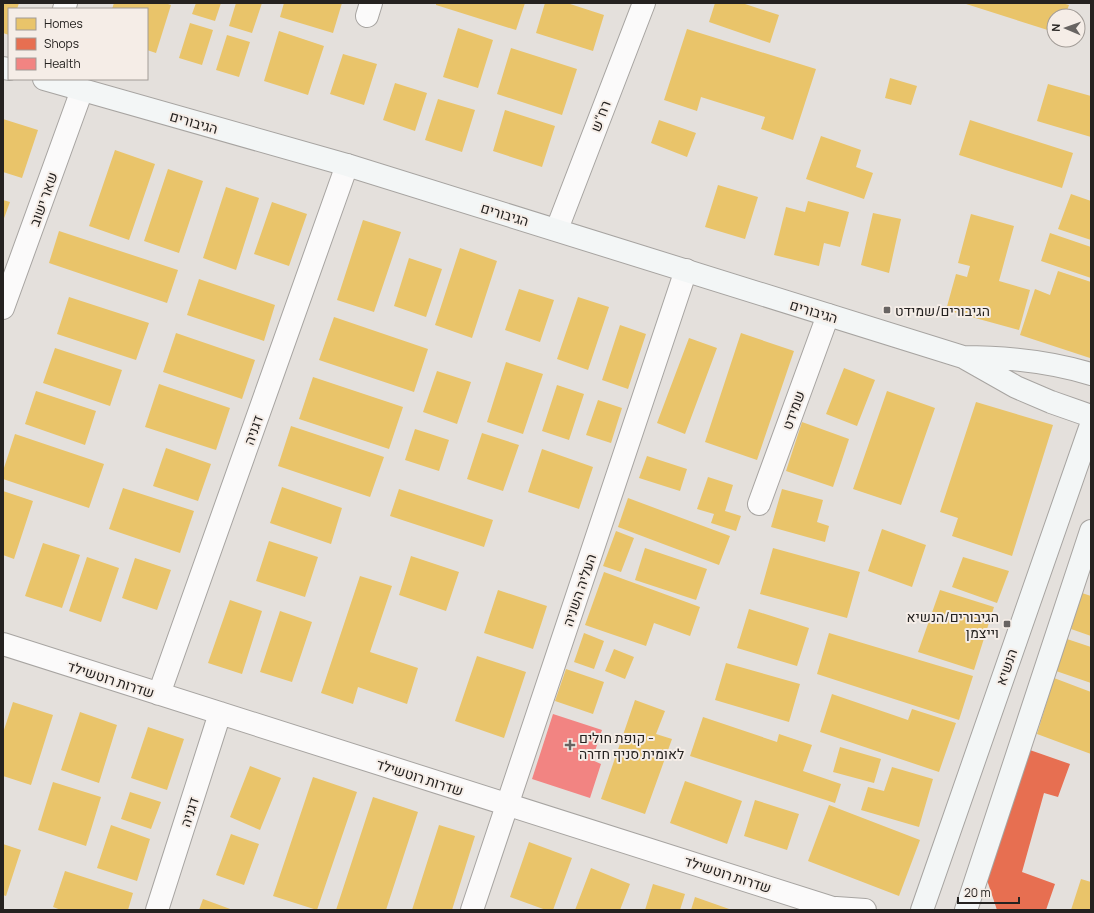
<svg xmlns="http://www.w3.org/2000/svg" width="1094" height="913" viewBox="0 0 1094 913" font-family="Manrope,Heebo,sans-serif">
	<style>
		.homes { fill: #e9c46a }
		.shops { fill: #e76f51 }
		.health { fill: #f28482 }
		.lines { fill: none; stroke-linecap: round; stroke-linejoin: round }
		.street-casing { stroke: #a7a4a1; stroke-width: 24 }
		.secondary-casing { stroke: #a7a4a1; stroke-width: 24 }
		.street { stroke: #fbfafa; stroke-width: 22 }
		.secondary { stroke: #f3f6f6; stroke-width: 22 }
		.poi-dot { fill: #686462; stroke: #f5ede7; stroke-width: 1.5 }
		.labels { text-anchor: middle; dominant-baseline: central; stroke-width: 4; stroke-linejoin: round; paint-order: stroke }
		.street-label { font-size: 14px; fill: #252220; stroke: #f5ede7 }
		.poi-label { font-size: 14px; fill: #252220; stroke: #f5ede7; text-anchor: start }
	</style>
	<rect width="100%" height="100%" fill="#e4e0dc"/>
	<path class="homes" d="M3 3H19L17 9H9V35L3 33Z
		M114 3H165L171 5 156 53 147 50V9H112Z
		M196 3H221L215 21 192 14Z
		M236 3H262L252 33 229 26Z
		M284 3H342L333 33 280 17Z
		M436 3H525L516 30 436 5Z
		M545 3H567L604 15 593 51 536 33Z
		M715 3H742L779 15 770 43 709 22Z
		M963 3H1062L1069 5 1065 16H1054V32Z
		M190 23 213 30 202 65 179 58Z
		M458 28 493 40 478 88 443 77Z
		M687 29 816 69 793 140 761 129 765 117 701 97 697 111 664 100Z
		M279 31 324 46 308 95 264 81Z
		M227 35 250 42 239 77 216 70Z
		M511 48 577 69 562 115 497 94Z
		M343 54 377 64 364 105 330 94Z
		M890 78 917 86 911 105 885 98Z
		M395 83 427 93 415 131 383 120Z
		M1048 84 1091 96V137L1037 121Z
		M438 99 475 110 462 152 425 140Z
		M505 110 555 126 542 167 493 151Z
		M3 119 38 130 22 178 3 172Z
		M659 120 696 133 687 157 651 143Z
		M970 120 1073 153 1062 188 959 155Z
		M821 136 861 150 856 167 873 173 864 199 806 179Z
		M115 150 155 164 129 240 89 226Z
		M168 169 203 181 179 253 144 241Z
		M718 185 758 197 745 239 705 227Z
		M226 187 259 198 236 270 203 258Z
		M1071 194 1091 201V240L1058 229Z
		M3 200 10 202 3 221Z
		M808 201 849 212 840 247 824 243 819 266 774 255 786 207 805 212Z
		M272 202 307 214 289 266 254 254Z
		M873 213 901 219 889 273 861 265Z
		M971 214 1014 226 999 281 1030 290 1019 330 946 310 956 274 967 277 970 266 958 263Z
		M363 220 401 232 374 312 337 300Z
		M59 231 178 270 167 303 49 263Z
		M1050 233 1091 247V278L1041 261Z
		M460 248 497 261 472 338 435 325Z
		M409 258 442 269 426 317 394 306Z
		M1058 271 1091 282 1090 358 1020 335 1035 289 1050 295Z
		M199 279 275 305 264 341 187 315Z
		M519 289 554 300 540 342 505 330Z
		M69 297 149 323 136 360 57 334Z
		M578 297 609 307 588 370 557 359Z
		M334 317 428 349 414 392 319 360Z
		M620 325 646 334 628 389 602 380Z
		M176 333 255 360 242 399 163 372Z
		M741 333 794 351 757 460 705 442Z
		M689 338 717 348 685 434 657 423Z
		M55 348 122 370 110 406 43 383Z
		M506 362 543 374 523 434 487 422Z
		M844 368 875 380 857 426 826 414Z
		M437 371 471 382 457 424 423 412Z
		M313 377 403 407 389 449 299 419Z
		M159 384 230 408 216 450 145 427Z
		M557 385 584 394 569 440 542 431Z
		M36 391 96 411 85 445 25 424Z
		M887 391 935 408 901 505 853 489Z
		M598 400 622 408 611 443 586 435Z
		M976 402 1053 425 1012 556 952 536 958 518 940 512Z
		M802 422 849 439 833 487 786 471Z
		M291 426 384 457 370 497 278 466Z
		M415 429 449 440 439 471 405 460Z
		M482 433 519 445 503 491 467 479Z
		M15 434 104 464 89 508 3 479V471Z
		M166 448 211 464 198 501 153 486Z
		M542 449 593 467 579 509 528 492Z
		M647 456 687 469 680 491 639 478Z
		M708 477 733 485 725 511 741 516 736 531 711 523 714 514 697 509Z
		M282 487 342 508 331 544 270 523Z
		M123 488 194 511 180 553 109 529Z
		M399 489 493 520 484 547 390 516Z
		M782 489 823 500 817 522 829 526 825 542 771 527Z
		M3 491 33 501 14 559 3 555Z
		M628 498 730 536 719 565 618 527Z
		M882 529 926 545 912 587 868 571Z
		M616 531 634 538 621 572 603 566Z
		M269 541 318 557 305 597 256 581Z
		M43 543 80 555 62 608 25 596Z
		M645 548 707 569 696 600 635 580Z
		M773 548 860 572 847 618 760 594Z
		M411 556 459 572 446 611 399 595Z
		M87 557 119 568 101 622 69 611Z
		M963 557 1009 571 997 603 952 587Z
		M135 558 171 570 157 610 122 598Z
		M604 572 700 607 690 636 654 623 646 646 585 625Z
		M360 576 392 586 370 652 418 668 407 704 358 687 353 704 321 693Z
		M498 590 547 606 533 649 484 633Z
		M940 590 994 607 974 670 918 652Z
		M1082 593 1091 596V636L1071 629Z
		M230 600 262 611 242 674 208 663Z
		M749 609 809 628 797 666 737 648Z
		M280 611 312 622 292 682 260 672Z
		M584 633 604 641 594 669 574 662Z
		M829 633 973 676 959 720 817 674Z
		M1067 639 1091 647V683L1056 671Z
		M614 649 634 657 625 679 605 671Z
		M477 656 526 672 504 738 455 721Z
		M726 663 800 684 789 722 715 700Z
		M566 669 604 682 593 714 555 701Z
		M1054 678 1091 692V754L1037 734Z
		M832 694 908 720 912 709 956 723 939 772 820 732Z
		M635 700 665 711 656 734 672 739 645 814 601 799Z
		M13 702 53 715 31 785 3 776V733Z
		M80 712 117 725 99 783 61 770Z
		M703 717 777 742 779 734 812 745 803 771 841 784 835 803 690 756Z
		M148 727 184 739 167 790 131 778Z
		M840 747 881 759 874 783 833 772Z
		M250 766 281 778 260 830 230 817Z
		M892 767 933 779 919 827 861 810 868 787 884 791Z
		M313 777 357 792 317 910 273 896Z
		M685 781 742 801 727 844 670 823Z
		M53 782 101 797 86 846 38 830Z
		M130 792 161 802 151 829 121 819Z
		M373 797 418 812 386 910H336Z
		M755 800 799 814 787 850 744 836Z
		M829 805 920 840 899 896 808 861Z
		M111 825 150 839 137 881 97 868Z
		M439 825 475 836 452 910H412Z
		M231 834 259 844 244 885 216 875Z
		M529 842 572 858 553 910H546L510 897Z
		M3 844 21 850 6 896 3 895Z
		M591 868 630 884 620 910H575Z
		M65 871 133 893 128 910H61L53 907Z
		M1081 879 1091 882V910H1071Z
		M653 884 685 894 680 910H645Z
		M695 897 732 910H691Z
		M203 899 233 910H199Z"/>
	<path class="shops" d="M1027 749 1070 764 1058 797 1044 793 1022 872 1055 884 1046 910H997L986 877Z"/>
	<path class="health" d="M553 714 602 730 592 760 601 764 590 798 532 779Z"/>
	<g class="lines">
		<g class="street-casing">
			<path id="street" d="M64 9 66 3
				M367 16 371 3
				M557 229 644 3
				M3 308 82 90
				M759 504 828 315
				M3 644 839 910
				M159 694 347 165
				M836 908 865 910
				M157 910 220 713
				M472 910 686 270"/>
		</g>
		<g class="secondary-casing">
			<path id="secondary" d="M3 68 9 69
				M44 79 347 165 963 357 1016 387 1051 402 1091 416
				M963 357C1008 357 1048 361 1091 374
				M922 910 1091 425
				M966 910 1091 531"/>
		</g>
		<use href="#street" class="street"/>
		<use href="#secondary" class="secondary"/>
	</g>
	<g class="poi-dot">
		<rect x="883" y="306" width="8" height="8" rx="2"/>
		<rect x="1003" y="620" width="8" height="8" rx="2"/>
		<path d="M568 739h4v4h4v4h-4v4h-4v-4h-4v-4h4z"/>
	</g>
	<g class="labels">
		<g class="street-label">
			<text transform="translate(600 116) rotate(-69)">רח"ש</text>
			<text transform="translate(194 122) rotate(16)">הגיבורים</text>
			<text transform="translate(43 199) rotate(-70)">שאר ישוב</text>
			<text transform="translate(505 214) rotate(17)">הגיבורים</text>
			<text transform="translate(814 311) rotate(17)">הגיבורים</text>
			<text transform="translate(793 410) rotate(-70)">שמידט</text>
			<text transform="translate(253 430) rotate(-70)">דגניה</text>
			<text transform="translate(579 590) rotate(-71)">העליה השניה</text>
			<text transform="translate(1006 667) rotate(-71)">הנשיא</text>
			<text transform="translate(111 679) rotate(18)">שדרות רוטשילד</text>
			<text transform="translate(420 777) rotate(18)">שדרות רוטשילד</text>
			<text transform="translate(189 812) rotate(-72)">דגניה</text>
			<text transform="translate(728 874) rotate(18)">שדרות רוטשילד</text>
		</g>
		<g class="poi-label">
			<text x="895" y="310">הגיבורים/שמידט</text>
			<text x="999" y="616" text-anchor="end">הגיבורים/הנשיא<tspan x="999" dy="16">וייצמן</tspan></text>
			<text x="579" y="737">קופת חולים -<tspan x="579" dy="16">לאומית סניף חדרה</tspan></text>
		</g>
	</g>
	<rect width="1094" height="913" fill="none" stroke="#252220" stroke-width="8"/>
	<rect x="8" y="8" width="140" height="72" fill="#f5ede7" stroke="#a29c97"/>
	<rect x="16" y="18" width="20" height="12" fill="#e9c46a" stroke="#a29c97"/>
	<text x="44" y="28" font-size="12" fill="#252220">Homes</text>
	<rect x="16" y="38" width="20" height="12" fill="#e76f51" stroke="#a29c97"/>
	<text x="44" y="48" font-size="12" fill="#252220">Shops</text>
	<rect x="16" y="58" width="20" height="12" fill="#f28482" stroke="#a29c97"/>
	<text x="44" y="68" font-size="12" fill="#252220">Health</text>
	<g transform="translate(1066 28) rotate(272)"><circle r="19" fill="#f5ede7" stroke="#a29c97"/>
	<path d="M0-3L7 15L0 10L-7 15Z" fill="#686462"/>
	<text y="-6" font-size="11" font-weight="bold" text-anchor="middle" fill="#252220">N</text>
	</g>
	<path d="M958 897v6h61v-6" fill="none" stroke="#252220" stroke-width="2"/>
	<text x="964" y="897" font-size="12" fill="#252220" stroke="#f5ede7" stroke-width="3" paint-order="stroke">20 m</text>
</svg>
